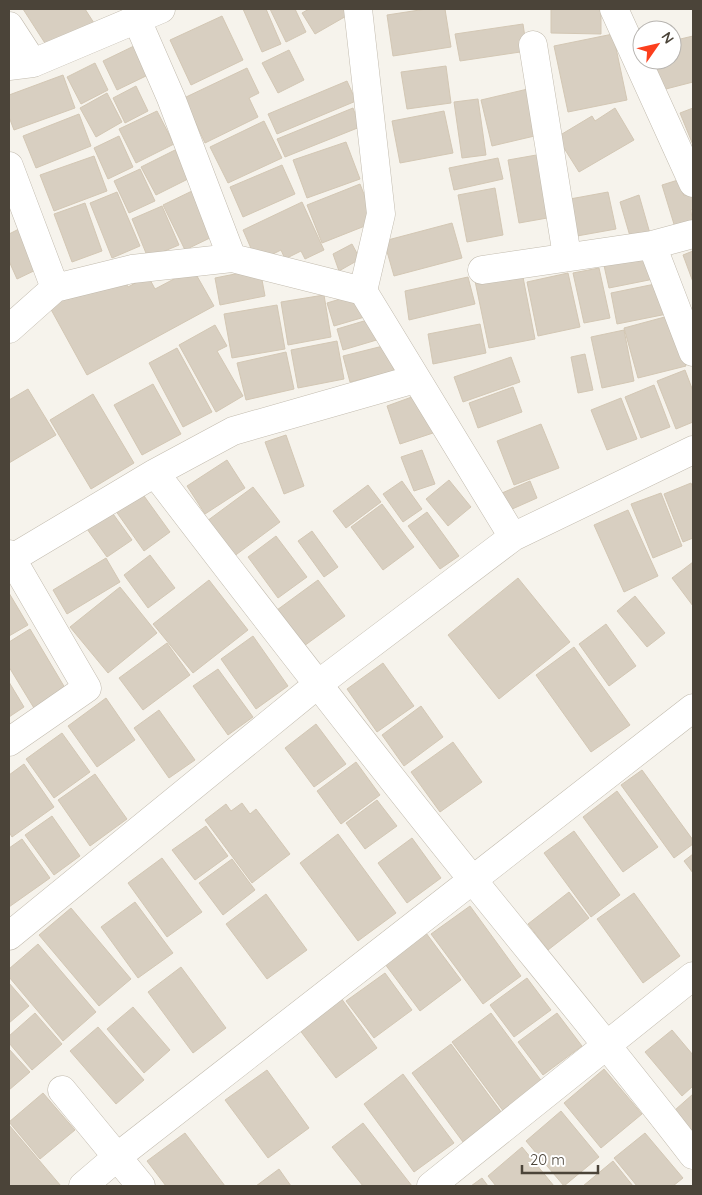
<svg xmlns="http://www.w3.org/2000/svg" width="702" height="1195" viewBox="0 0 702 1195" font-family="Quicksand,sans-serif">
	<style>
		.building { fill: #d8cfc1; stroke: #d3c7b4 }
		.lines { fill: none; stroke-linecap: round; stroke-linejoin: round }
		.minor-casing { stroke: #c2bbae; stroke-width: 29 }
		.minor { stroke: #fff; stroke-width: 28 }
	</style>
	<rect width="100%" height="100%" fill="#f6f3ec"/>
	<path class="building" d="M23 9H85L94 23 50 51Z
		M243 9H266L281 44 262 52Z
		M270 9H295L306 32 286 42Z
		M309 9H353L355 11 315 34 302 13Z
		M426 9H445L451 47 393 56 387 15Z
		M551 9H601V34L551 33Z
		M222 16 243 60 191 85 170 40Z
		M523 24 527 51 460 61 455 34Z
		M613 34 627 100 568 112 554 46Z
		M693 36V82L662 90 655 60H672V41Z
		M134 46 148 75 117 90 103 61Z
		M289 50 304 80 278 93 262 63Z
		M95 63 108 90 81 104 67 77Z
		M446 66 451 103 407 109 401 72Z
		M247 68 259 93 249 98 258 117 205 143 184 98Z
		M63 75 75 108 14 130 9 117V95Z
		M347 81 356 101 277 134 268 114Z
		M136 86 148 111 125 123 113 98Z
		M532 88 543 134 492 146 481 100Z
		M107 93 122 122 96 137 80 108Z
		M478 99 486 155 462 158 454 102Z
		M353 108 360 127 285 157 277 139Z
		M615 108 634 140 579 172 557 137 592 116 595 121Z
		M693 108V145L680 113Z
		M157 111 174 144 136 163 119 129Z
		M444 111 453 153 400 163 392 121Z
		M79 114 91 146 36 168 23 136Z
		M264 121 282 158 228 183 210 147Z
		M119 136 133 167 108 179 94 148Z
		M346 142 360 179 307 198 293 160Z
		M175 150 190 178 156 195 141 167Z
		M542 154 553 217 519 223 508 160Z
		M94 156 107 191 54 211 40 175Z
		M498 158 503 179 454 190 449 168Z
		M282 165 295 194 243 217 230 187Z
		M140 169 155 201 129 213 114 181Z
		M678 180 684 196 691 192 693 199V209L691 210 693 229 677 234 662 185Z
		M360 184 375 222 322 243 307 205Z
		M495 188 503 235 467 242 458 195Z
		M192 191 214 236 185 250 163 205Z
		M117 192 140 246 112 258 90 203Z
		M608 192 616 229 577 236 570 199Z
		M639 195 651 237 632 243 620 202Z
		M302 202 324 250 305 259 301 251 285 259 281 250 257 262 243 230Z
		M85 203 102 251 72 262 54 214Z
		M162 206 179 245 148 258 132 219Z
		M452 223 462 258 394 276 384 241Z
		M23 227 42 267 17 279 9 261V234Z
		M352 244 360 259 339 271 333 254Z
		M693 251V282L683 255Z
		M648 252 654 279 609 288 603 261Z
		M599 268 610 318 584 323 573 273Z
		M193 269 214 306 87 375 48 304 124 279 128 287 148 276 155 289Z
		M260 269 265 296 220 305 215 278Z
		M522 272 535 339 489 348 475 281Z
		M568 273 580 327 538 336 527 282Z
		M468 277 475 304 409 320 405 291Z
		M660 283 667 314 617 324 611 293Z
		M360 293 368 316 334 326 327 303Z
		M324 295 331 337 288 345 281 302Z
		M277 305 285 349 232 358 224 314Z
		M672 315 686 366 638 378 624 328Z
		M374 318 380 339 343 350 337 329Z
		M480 324 486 353 433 364 428 334Z
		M215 325 227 346 217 351 243 396 216 412 179 345Z
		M624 330 634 381 602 388 591 337Z
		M337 341 344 379 298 388 291 350Z
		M387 345 394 371 350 382 343 356Z
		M177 348 212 412 183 427 149 363Z
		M286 352 294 389 246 400 237 363Z
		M585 354 593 390 578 393 571 357Z
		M511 357 520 382 463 402 454 377Z
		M685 370 693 391V422L676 429 657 381Z
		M153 384 181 434 142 455 114 405Z
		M654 385 670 427 641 438 625 397Z
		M513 387 522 412 478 428 469 403Z
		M28 389 56 435 9 463V400Z
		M93 394 134 463 91 489 50 420Z
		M420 394 433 433 400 444 387 406Z
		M621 398 637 439 607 450 591 410Z
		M541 424 559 468 514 485 497 441Z
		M286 435 304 486 284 494 265 442Z
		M422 450 435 484 414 491 401 457Z
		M227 460 245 488 205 514 187 486Z
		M449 480 471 507 448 526 426 499Z
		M402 481 422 509 403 522 383 494Z
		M530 481 537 498 510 510 502 493Z
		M691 483 693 489V538L683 542 664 494Z
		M368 485 381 502 346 528 333 511Z
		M253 487 280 522 233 557 207 521Z
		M139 489 170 532 144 551 113 507Z
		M661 493 682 546 653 558 631 504Z
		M382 504 414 547 383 570 351 527Z
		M628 510 658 576 624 592 594 525Z
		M111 511 132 540 107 557 87 529Z
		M427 512 459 556 440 569 408 526Z
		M312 531 338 567 324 577 298 541Z
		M276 536 307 577 278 598 248 557Z
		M150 555 175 588 148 608 124 575Z
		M106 558 120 582 67 614 53 590Z
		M693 562V606L672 578Z
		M518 578 570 642 499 699 448 635Z
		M209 580 248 630 193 673 153 624Z
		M318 580 345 616 304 646 277 610Z
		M120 587 157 633 108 673 70 627Z
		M9 593 28 625 9 636Z
		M635 596 665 633 647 647 617 611Z
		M606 624 636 666 609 686 579 644Z
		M30 629 68 693 37 713 9 667V642Z
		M253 636 288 686 256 709 221 659Z
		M167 643 190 675 143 710 119 678Z
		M574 647 630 725 591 752 536 675Z
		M383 663 414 706 377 732 347 689Z
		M218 669 253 717 228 735 193 686Z
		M9 682 24 707 9 717Z
		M106 698 135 740 97 767 68 726Z
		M421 706 443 737 404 766 382 735Z
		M159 710 195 760 169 778 134 728Z
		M316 724 346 764 314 787 285 748Z
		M62 733 90 772 54 798 26 759Z
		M453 742 482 782 440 812 411 772Z
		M356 762 380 795 341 824 317 791Z
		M24 764 54 807 12 837 9 832V775Z
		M642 770 693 840V844L674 858 621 785Z
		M95 774 127 819 90 846 58 800Z
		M617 791 658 847 623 872 583 817Z
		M377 800 397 826 365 849 346 823Z
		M242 803 250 814 256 809 290 854 252 883 205 820 226 804 231 811Z
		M52 816 80 856 54 875 25 835Z
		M206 826 228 856 195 880 172 850Z
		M574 831 620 895 591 917 544 853Z
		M338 834 396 913 358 941 300 863Z
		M412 838 441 878 407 903 378 863Z
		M22 839 50 878 9 907V848Z
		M693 854V873L684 861Z
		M162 858 202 912 167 937 128 883Z
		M232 859 255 890 223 915 199 883Z
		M569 892 589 918 548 950 528 924Z
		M634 893 680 956 643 983 597 919Z
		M266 894 307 950 267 979 226 924Z
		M135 902 173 953 138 978 101 927Z
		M470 906 521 976 483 1004 431 934Z
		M71 908 131 979 99 1006 39 935Z
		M426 933 461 980 420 1011 385 964Z
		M38 944 96 1012 63 1041 9 977V969Z
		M181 967 226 1028 193 1053 148 992Z
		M385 973 412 1010 374 1038 346 1001Z
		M527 978 551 1010 514 1037 490 1005Z
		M9 983 29 1006 9 1023Z
		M341 998 377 1048 336 1078 299 1029Z
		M133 1007 170 1050 144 1073 107 1029Z
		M35 1013 62 1044 32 1070 9 1043V1036Z
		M491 1013 543 1083 504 1112 452 1042Z
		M557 1013 582 1046 543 1075 518 1042Z
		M98 1027 144 1080 116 1104 70 1051Z
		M672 1030 693 1055V1086L682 1096 645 1052Z
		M451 1044 502 1113 463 1142 412 1073Z
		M9 1049 30 1072 9 1090Z
		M604 1069 642 1114 601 1148 564 1103Z
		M267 1070 309 1128 268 1158 225 1100Z
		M403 1074 454 1143 414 1172 364 1104Z
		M43 1093 75 1130 40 1159 9 1122Z
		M693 1094V1132L675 1110Z
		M561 1111 599 1157 564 1186 526 1141Z
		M363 1123 412 1186H363L332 1147Z
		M9 1125 61 1186H9Z
		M185 1133 225 1186H166L147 1161Z
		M645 1133 683 1178 673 1186H637L614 1158Z
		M522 1147 554 1186H496L488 1176Z
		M613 1161 633 1186H583Z
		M279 1169 291 1186H256Z
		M482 1178 488 1186H471Z"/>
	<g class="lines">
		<g class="minor-casing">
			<path id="minor" d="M358 9 381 214 363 291 513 537
				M614 9 693 183
				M137 20 171 98 232 258
				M9 26 33 63
				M533 45 567 256
				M9 66 33 63 161 9
				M9 166 55 288
				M693 234 652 245 693 352
				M482 270 652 245
				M9 329 55 288 132 269 232 258 363 291
				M155 473C259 609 364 745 472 879 546 971 621 1061 693 1155
				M9 554 87 688 9 742
				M11 559 155 473 233 431 415 379
				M9 936 317 685 513 537 693 450
				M62 1090 141 1186
				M83 1186 117 1157 693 708
				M431 1186 693 976"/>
		</g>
		<use href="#minor" class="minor"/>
	</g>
	<rect width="702" height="1195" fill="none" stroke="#4b4439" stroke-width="20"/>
	<g transform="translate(657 45) rotate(56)"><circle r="24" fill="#ffffff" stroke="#b7b4b0"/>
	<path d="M0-4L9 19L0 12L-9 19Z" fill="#fc3f1d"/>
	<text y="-8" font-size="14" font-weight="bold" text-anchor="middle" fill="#4b4439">N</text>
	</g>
	<path d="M522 1165v8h76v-8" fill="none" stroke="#4b4439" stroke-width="2.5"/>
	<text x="530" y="1165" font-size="15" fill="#4b4439" stroke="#ffffff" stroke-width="4" paint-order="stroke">20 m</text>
</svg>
